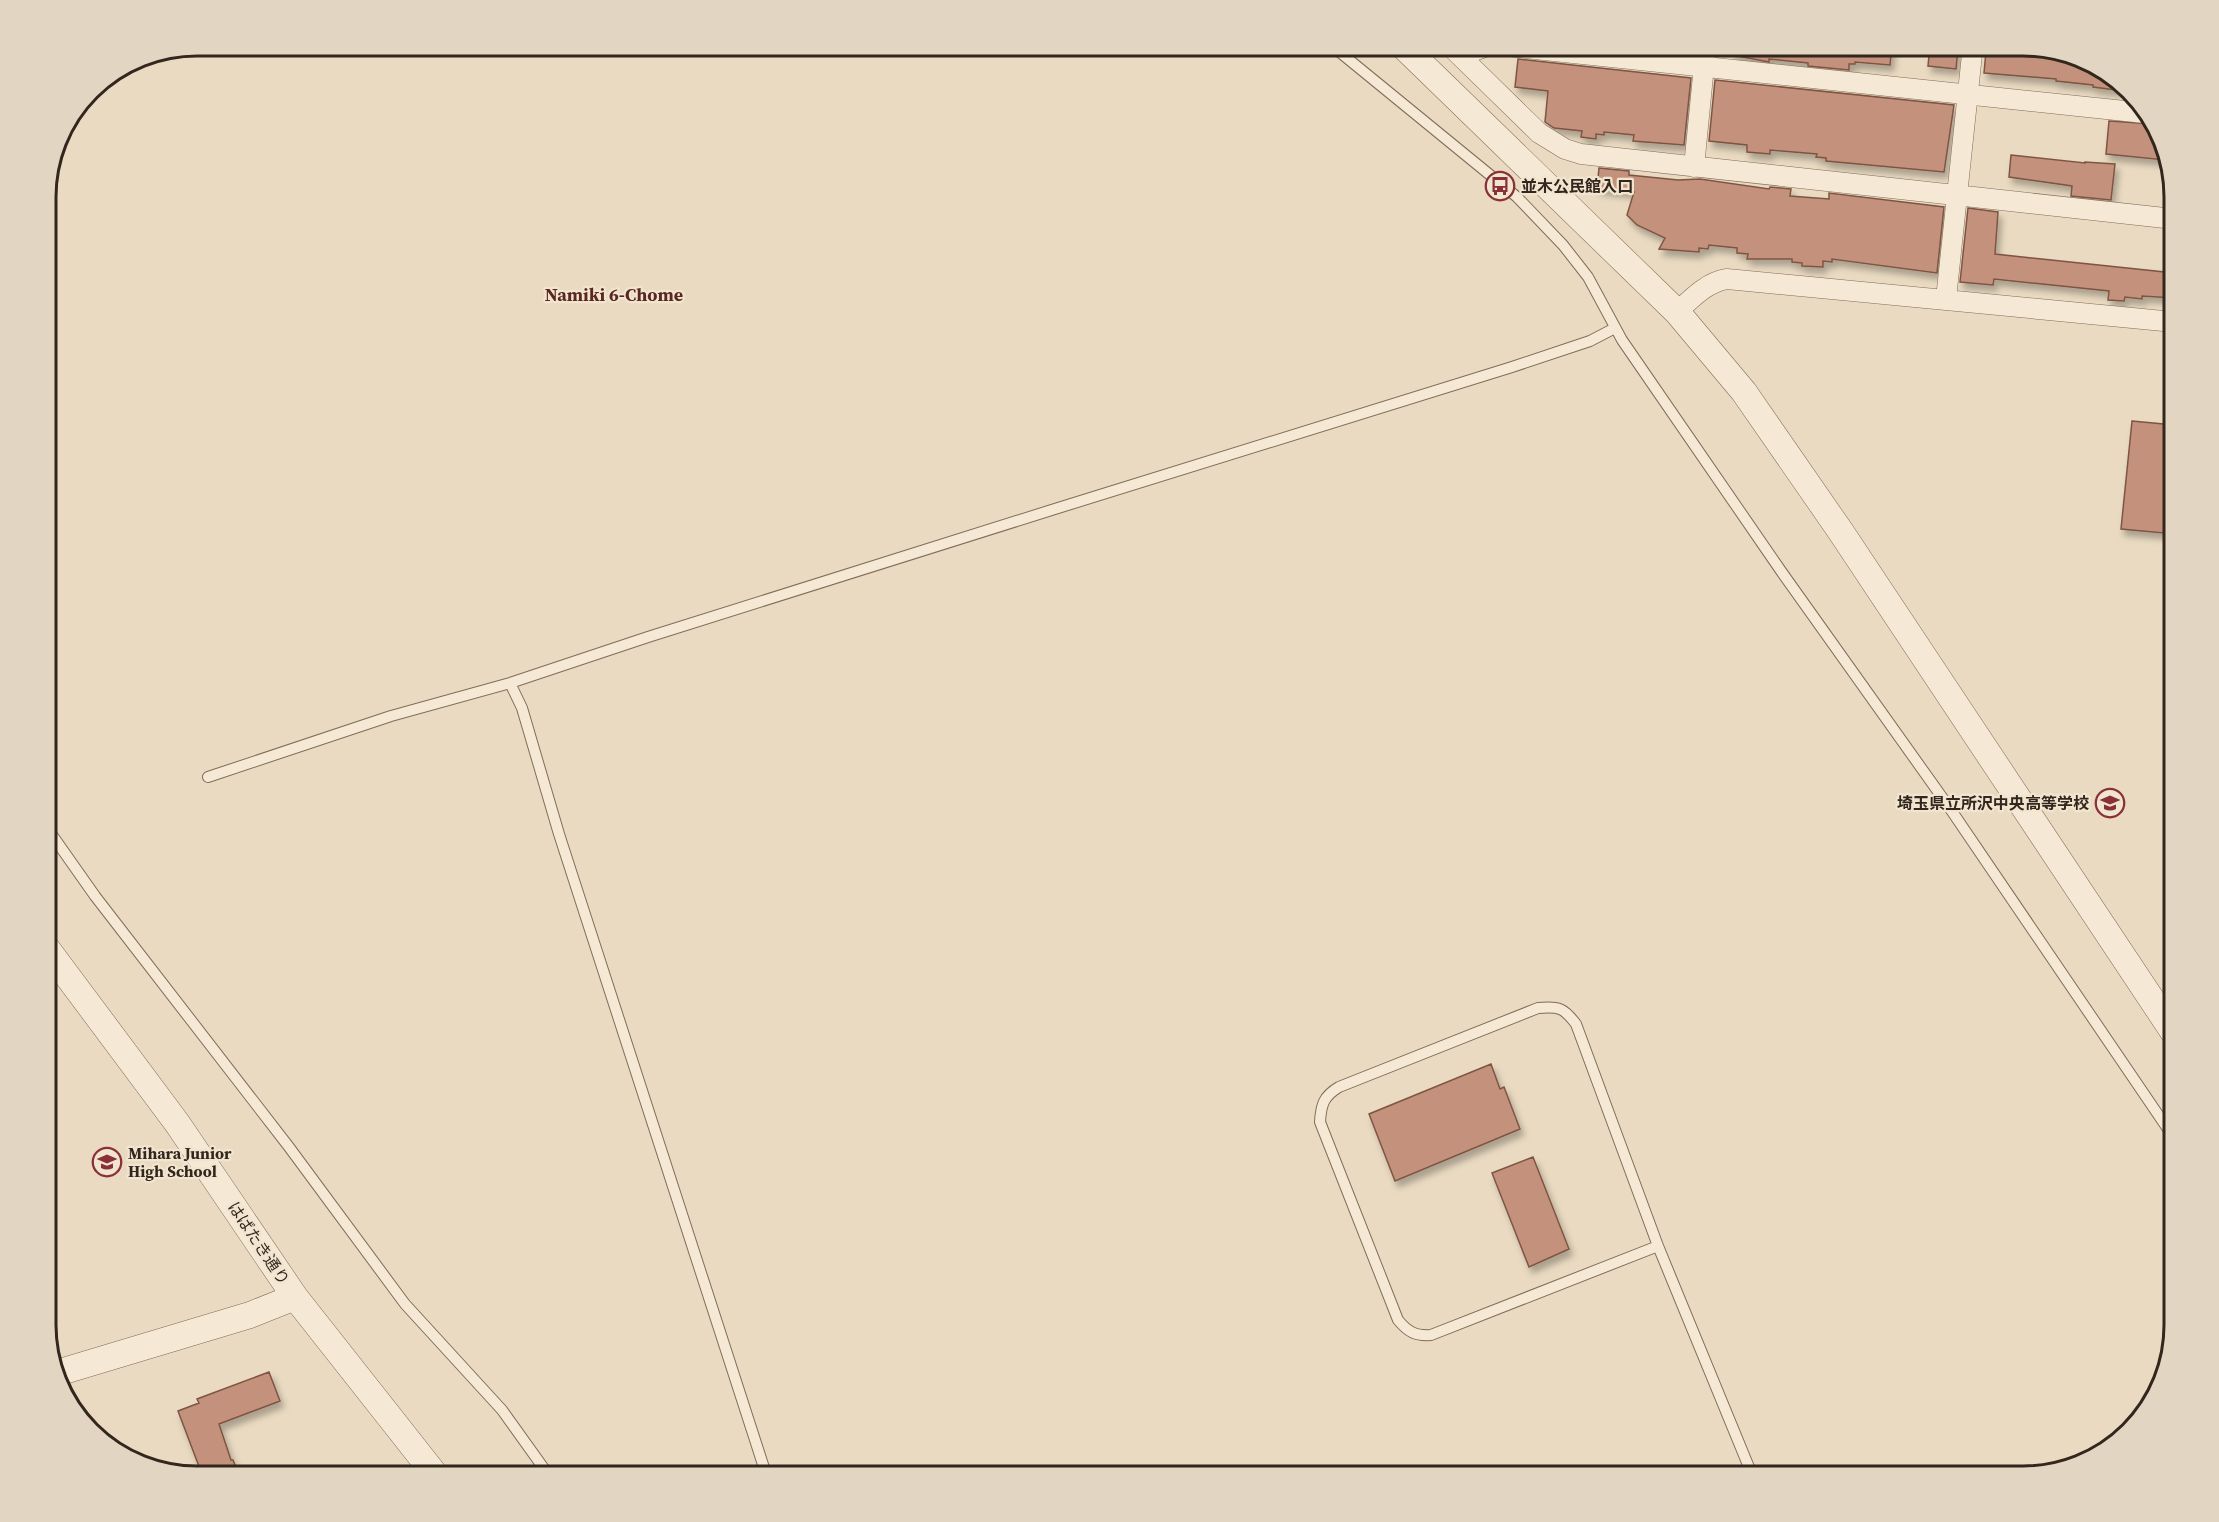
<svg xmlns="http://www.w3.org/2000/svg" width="2219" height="1522" viewBox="0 0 2219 1522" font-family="'Source Serif 4','Noto Sans JP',serif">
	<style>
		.building { fill: #c4927b; stroke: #7e5543; stroke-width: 1.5; filter: url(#shadow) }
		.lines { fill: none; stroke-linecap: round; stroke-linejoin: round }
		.service-casing { stroke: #816c5b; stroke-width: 12 }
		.minor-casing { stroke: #816c5b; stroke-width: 21 }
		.tertiary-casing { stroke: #816c5b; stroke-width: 27 }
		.service { stroke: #f5e8d4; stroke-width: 10 }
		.minor { stroke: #f5e8d4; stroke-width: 20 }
		.tertiary { stroke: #f5e8d4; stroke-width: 26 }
		.labels { text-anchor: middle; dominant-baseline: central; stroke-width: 4.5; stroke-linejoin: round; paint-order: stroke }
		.poi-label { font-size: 16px; font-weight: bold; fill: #32261d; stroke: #f1e5d0; text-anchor: start }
		.street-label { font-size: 16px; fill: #32261d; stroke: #f1e5d0 }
		.neighbourhood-label { font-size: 18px; font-weight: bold; fill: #5b2821; stroke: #f1e5d0 }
		.rim { fill: none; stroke: #32261d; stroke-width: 3 }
	</style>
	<defs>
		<filter id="shadow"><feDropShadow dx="3.5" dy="6" stdDeviation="3" flood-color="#0004"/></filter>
	</defs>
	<rect width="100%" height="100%" fill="#e9dac1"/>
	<path class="building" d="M1733 45H1892L1890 65 1855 62V64H1849V70L1808 66V63L1769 59V62L1732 55Z
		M1930 45 1958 48 1956 69 1928 66Z
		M1986 51 2042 54V51L2107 71 2124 91 2093 87V85L2056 81V79L1984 73Z
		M1518 59 1691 78 1684 145 1633 141 1634 135 1604 132V135L1596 134V139L1581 137 1582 131 1554 128 1545 122 1548 91 1515 87Z
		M1715 80 1954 105 1944 172 1826 161V158L1816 157 1817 154 1770 150V154L1747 152V145L1709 141Z
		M2109 121 2154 124 2158 129 2165 160 2106 154Z
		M2011 155 2085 163V162L2115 164 2111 200 2071 196 2072 186 2009 177Z
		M1599 168 1629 171V175L1678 180 1700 179 1769 189 1770 187 1791 189 1790 196 1829 199V193L1944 207 1937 273 1832 259V262L1823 261V267L1802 266V263L1792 262V259H1747L1748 254 1737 253V248L1709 245 1708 249 1699 248V252L1659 249 1665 238 1637 225 1627 215 1634 192 1597 188Z
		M1968 208 1998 212 1995 254 2174 273V298L2142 296V299L2125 297 2124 301 2108 300 2109 291 1994 279 1993 285 1960 282Z
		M2132 421 2174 425V521L2165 520 2164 533 2121 529Z
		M1491 1064 1500 1089 1504 1087 1520 1129 1395 1181 1369 1114Z
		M1533 1157 1569 1249 1529 1267 1492 1173Z
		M269 1372 280 1401 219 1424 231 1460H233L240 1477H203L178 1411 199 1403 197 1399Z"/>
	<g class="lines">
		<g class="service-casing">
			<path id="service" d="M1331 45 1517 197 1563 245 1588 277 1622 340 1781 571 1949 807 2174 1138
				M510 683 522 708 559 834 767 1477
				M208 777 391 716 510 683 648 637 1058 508 1512 367 1590 341 1615 328
				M45 825 95 896 289 1147 405 1304 502 1410 550 1477
				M1658 1246 1431 1335C1415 1336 1408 1332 1398 1320L1320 1122C1321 1104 1324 1096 1339 1087L1538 1008C1559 1006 1564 1008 1576 1024L1658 1246 1753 1477"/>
		</g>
		<g class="minor-casing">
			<path id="minor" d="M1449 45 1539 133 1565 149 1581 154 2174 219
				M1497 45 2144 113
				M1461 56 1490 45
				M1694 167 1706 45
				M1946 299 1973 45
				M1677 312C1692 298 1707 282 1727 279L2174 322"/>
		</g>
		<g class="tertiary-casing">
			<path id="tertiary" d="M1402 45 1677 312 1744 392 1841 532 2174 1033
				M45 946 177 1123 295 1297 437 1477
				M57 1373 250 1315 295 1297"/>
		</g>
		<use href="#service" class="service"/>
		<use href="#minor" class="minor"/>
		<use href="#tertiary" class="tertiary"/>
	</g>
	<defs>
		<g id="bus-ring" transform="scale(1.5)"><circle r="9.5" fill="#f1e5d0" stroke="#8a3039" stroke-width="1.5"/><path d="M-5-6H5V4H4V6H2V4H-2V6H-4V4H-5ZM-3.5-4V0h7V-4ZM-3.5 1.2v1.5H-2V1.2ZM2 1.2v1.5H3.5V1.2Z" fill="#8a3039"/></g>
		<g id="school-ring" transform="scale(1.5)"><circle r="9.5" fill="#f1e5d0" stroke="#8a3039" stroke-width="1.5"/><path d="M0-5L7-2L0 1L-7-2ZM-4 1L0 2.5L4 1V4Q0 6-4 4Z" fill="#8a3039"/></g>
	</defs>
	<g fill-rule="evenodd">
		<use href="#bus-ring" x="1500" y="186"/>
		<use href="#school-ring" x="2110" y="803"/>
		<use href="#school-ring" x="107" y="1162"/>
	</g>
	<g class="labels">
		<g class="poi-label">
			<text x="1521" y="186">並木公民館入口</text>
			<text x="2089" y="803" text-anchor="end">埼玉県立所沢中央高等学校</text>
			<text x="128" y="1153">Mihara Junior<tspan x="128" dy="18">High School</tspan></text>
		</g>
		<g class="street-label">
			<text transform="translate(259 1243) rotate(56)">はばたき通り</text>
		</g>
		<g class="neighbourhood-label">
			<text x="614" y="294">Namiki 6-Chome</text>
		</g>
	</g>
	<path d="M0 0H2219V1522H0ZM197 56H2023A141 141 0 0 1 2164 197V1325A141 141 0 0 1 2023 1466H197A141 141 0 0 1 56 1325V197A141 141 0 0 1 197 56Z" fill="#e2d6c2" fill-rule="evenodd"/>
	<path class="rim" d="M197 56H2023A141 141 0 0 1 2164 197V1325A141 141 0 0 1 2023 1466H197A141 141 0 0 1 56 1325V197A141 141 0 0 1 197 56Z"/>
</svg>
